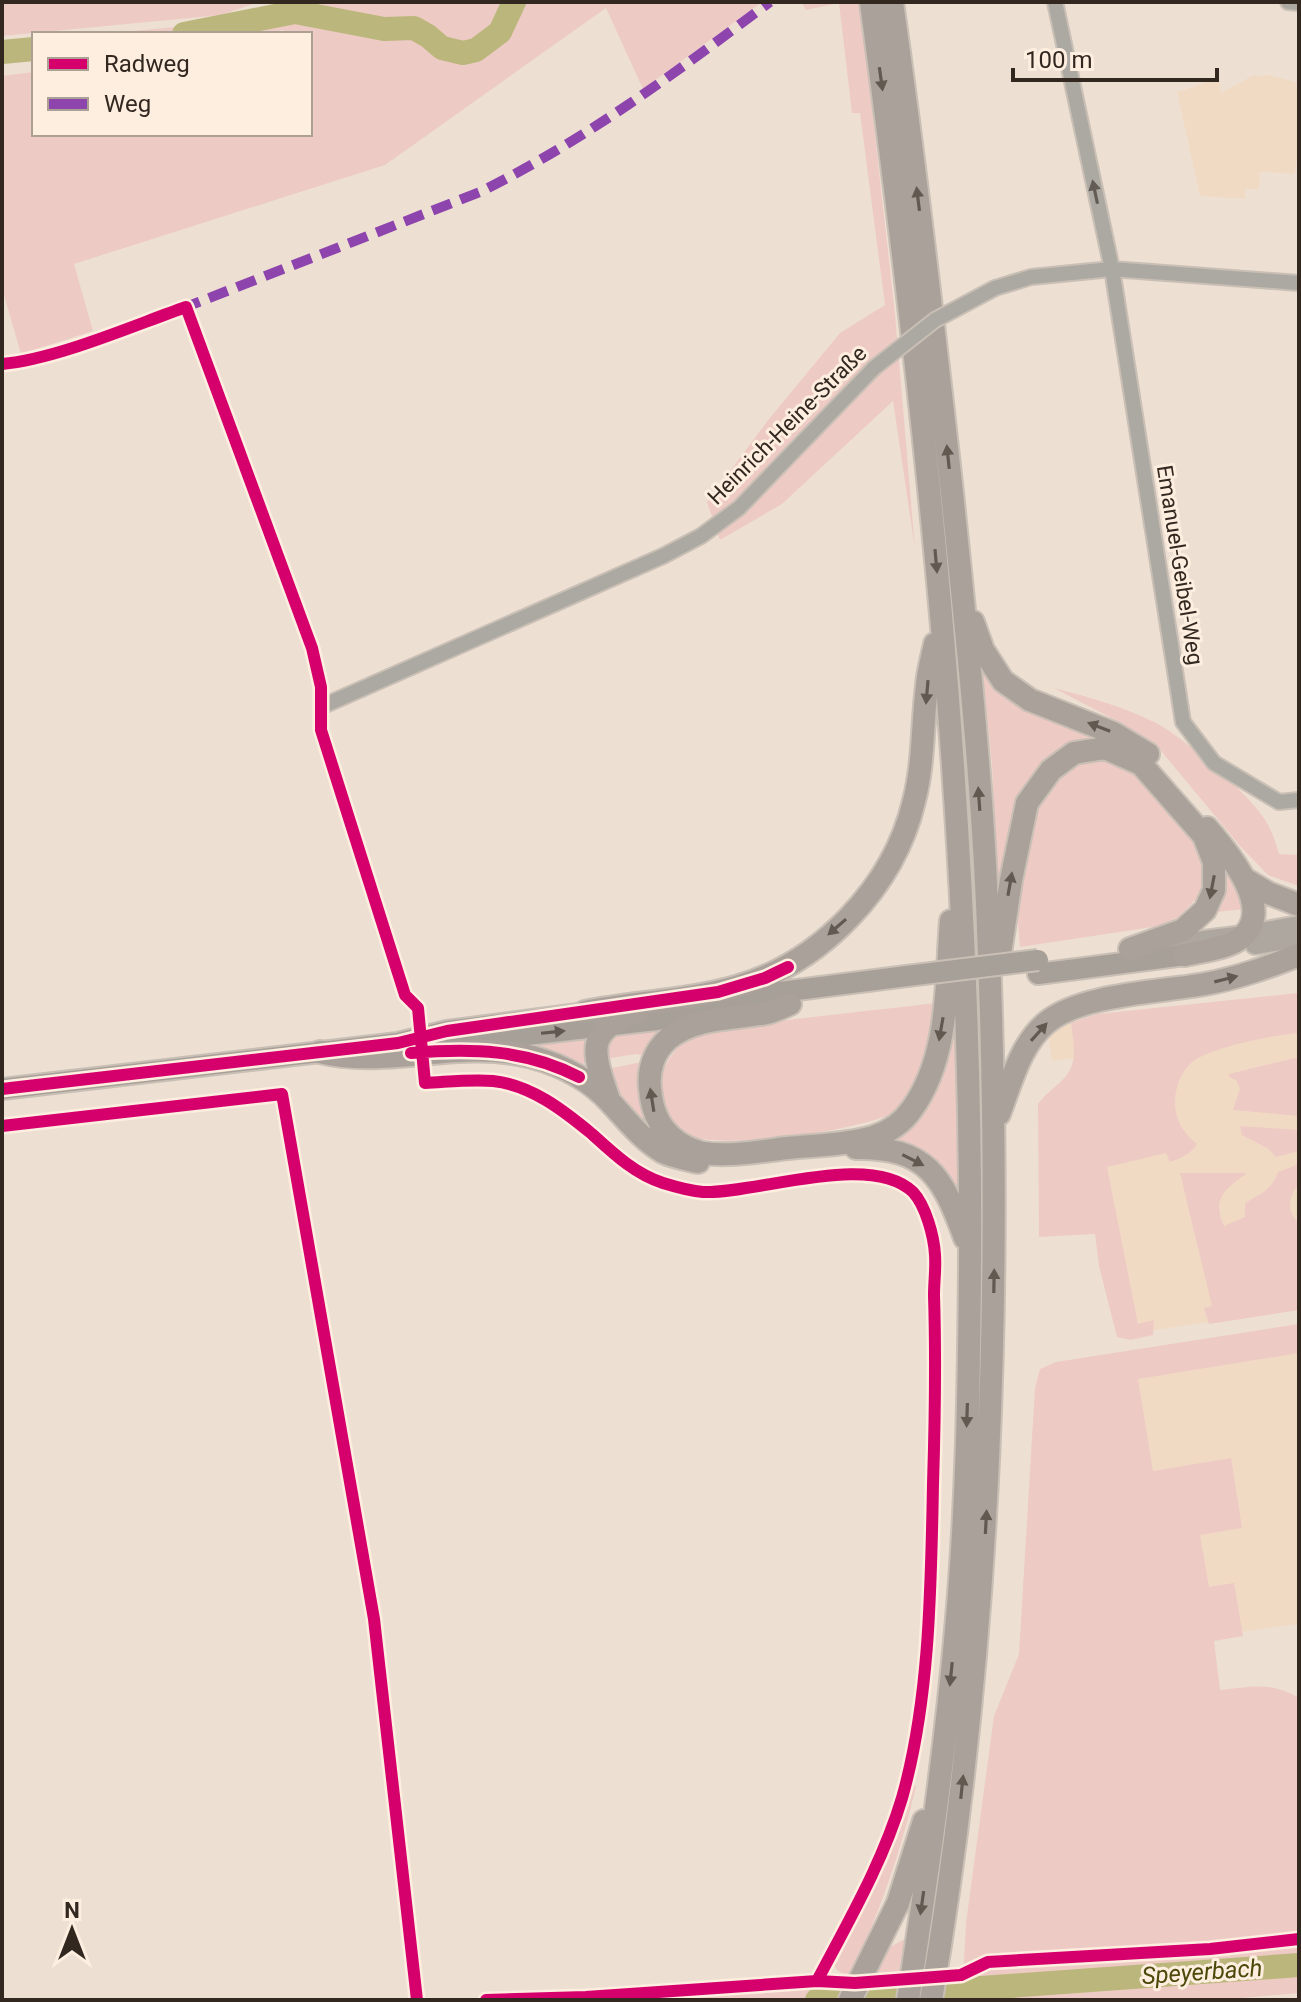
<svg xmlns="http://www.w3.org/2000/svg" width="1301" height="2002" viewBox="0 0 1301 2002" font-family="Roboto,sans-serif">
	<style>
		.built { fill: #f1dac4 }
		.green { fill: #eecac4 }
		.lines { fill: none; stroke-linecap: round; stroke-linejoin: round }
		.river { stroke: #bbb77c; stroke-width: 24 }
		.minor-casing { stroke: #c9bfb5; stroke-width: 18 }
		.secondary-casing { stroke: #c9bfb5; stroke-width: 22 }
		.primary-casing { stroke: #c9bfb5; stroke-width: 24 }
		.trunk-casing { stroke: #c9bfb5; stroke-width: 26 }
		.minor { stroke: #aca9a2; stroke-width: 14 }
		.secondary { stroke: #ada79f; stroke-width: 18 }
		.primary { stroke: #a7a098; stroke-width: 20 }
		.trunk { stroke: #aaa29a; stroke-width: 22 }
		.minor-bridge-casing { stroke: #c9bfb5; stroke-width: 18; stroke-linecap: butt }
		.primary-bridge-casing { stroke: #c9bfb5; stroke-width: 24; stroke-linecap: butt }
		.minor-bridge { stroke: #aca9a2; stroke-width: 14 }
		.primary-bridge { stroke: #a7a098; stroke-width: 20 }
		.quiet { stroke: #8e44ad; stroke-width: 10; stroke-dasharray: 20 10; stroke-linecap: butt }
		.cycleway-casing { stroke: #feeee0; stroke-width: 17 }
		.cycleway { stroke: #d6006c; stroke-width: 12 }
		.oneway { fill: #625951 }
		.oneway2 { fill: #635c54 }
		.oneway3 { fill: #615850 }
		.labels { text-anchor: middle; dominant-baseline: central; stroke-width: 6; stroke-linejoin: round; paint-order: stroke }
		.street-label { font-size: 22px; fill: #322820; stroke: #feeee0 }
		.water-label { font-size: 24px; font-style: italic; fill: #4a4909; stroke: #feeee0 }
	</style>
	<rect width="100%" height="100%" fill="#ede0d3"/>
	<path class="built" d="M1269 75 1299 83V163H1296L1295 174 1260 172 1259 189H1245V199L1200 196 1177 92 1219 78 1221 93 1252 76Z
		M1299 999V1310L1125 1334 1078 1033Z
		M1071 1023 1076 1058 1052 1061 1048 1035 1057 1026Z
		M1299 1324V1624L1220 1635 1090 1357Z"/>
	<path class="green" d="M2 2H259L221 15 2 36Z
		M279 2H762L643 89 606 8 385 165 74 264 93 331 21 354 2 288V76L34 72V134H310V34H285L284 30 251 34H101L252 20Z
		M801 2H860L895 314 915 549 893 401 782 504 720 540 707 502 769 419 840 333 885 305 860 113H852L839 3 806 10Z
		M34 40V60L2 64V43Z
		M982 665 1108 739 1054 757 1002 893H998L992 764Z
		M1054 688C1088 697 1122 706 1154 722 1180 734 1256 799 1268 825 1273 834 1276 844 1279 854L1299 855V886L1268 875 1240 846 1157 746 1117 721Z
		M1088 757 1128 762 1203 847 1205 889 1179 917 1159 926 1020 947 1018 924 1022 861 1028 821 1056 775Z
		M1224 856 1245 909 1217 912 1213 909Z
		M1299 993V1033C1275 1035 1209 1047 1191 1063 1181 1072 1175 1088 1175 1102 1175 1120 1183 1133 1197 1144 1191 1154 1181 1158 1170 1162L1166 1153 1107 1167 1138 1324 1154 1320 1153 1335 1130 1340 1117 1337 1099 1266 1095 1234 1039 1237 1038 1104C1044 1096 1049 1092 1057 1085 1080 1066 1074 1049 1071 1023L1097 1014Z
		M935 1003C932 1033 924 1092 898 1110 870 1130 718 1151 689 1135 647 1110 654 1059 693 1036 708 1028 731 1028 747 1026 809 1016 872 1011 935 1003Z
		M958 1005 961 1204C946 1164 928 1150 887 1140Z
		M676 1022 647 1056 636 1054 605 1059 609 1033Z
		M593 1033 591 1060 585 1062 581 1069 510 1041Z
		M1299 1057V1116L1233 1110 1240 1089 1236 1080 1229 1077V1074Z
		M637 1063 644 1065 652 1131 624 1103 607 1069Z
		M1240 1126 1299 1130V1151L1276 1157 1269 1149 1242 1135Z
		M1299 1164V1185C1288 1195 1286 1212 1299 1223V1310L1209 1324 1204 1308 1212 1306 1180 1173H1247C1226 1189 1211 1198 1224 1226L1245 1217V1203C1260 1194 1272 1190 1278 1172Z
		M1299 1324V1353L1138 1379 1153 1471 1231 1458 1242 1528 1200 1535 1209 1587 1234 1583 1243 1636 1214 1641 1220 1690C1251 1687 1270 1681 1299 1698V1993L1219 2000H962L966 1923 994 1716 1019 1654 1035 1388 1040 1369 1056 1362Z
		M909 1783 916 1786C901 1851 880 1912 851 1973 843 1975 838 1973 834 1965L872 1882Z
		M905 1939 894 2000H862L888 1948Z
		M791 1983 843 1987 837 2000H622L683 1996Z"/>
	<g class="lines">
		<path class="river" d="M184 34 295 12 384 29 414 28 428 36 442 48 463 53 476 50 500 32 514 2
			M2 52 34 49
			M817 2000 1299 1965"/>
		<g class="minor-casing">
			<path id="minor" d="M1055 2 1112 269 1183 722 1214 763 1279 802 1299 800
				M1288 2 1299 3
				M995 288 1031 277 1112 269 1299 283
				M323 706 663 556 701 536 739 508 874 368"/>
		</g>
		<g class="secondary-casing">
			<path id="secondary" d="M1255 945 1299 938
				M1156 946 1244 935 1299 925"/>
		</g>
		<g class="primary-casing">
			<path id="primary" d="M1038 974 1185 955
				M709 1001 907 976
				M457 1043 708 1014
				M2 1089 398 1043 447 1031 602 1011"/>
		</g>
		<g class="trunk-casing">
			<path id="trunk" d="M871 2C927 422 973 844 970 1267 969 1388 967 1510 956 1630 945 1754 927 1877 908 2000
				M892 2C915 165 934 329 952 493 966 629 981 767 987 904 1003 1271 993 1638 931 2000
				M973 622 983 650 1003 681 1030 700 1113 733 1148 754
				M1246 880 1268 893 1299 905
				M1185 955C1201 951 1224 949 1238 940 1280 913 1227 851 1207 828
				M999 960 1011 880 1027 803 1051 770 1074 753 1105 748 1141 764 1204 836 1214 862V890L1205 910 1183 930 1130 949
				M790 1004C780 1008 771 1013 761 1014 730 1019 693 1018 668 1039 654 1051 648 1070 650 1088 652 1115 662 1134 686 1147 691 1149 698 1152 703 1153 730 1157 761 1151 788 1148 816 1145 846 1145 873 1137 889 1132 903 1122 912 1109 950 1056 946 982 951 921
				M585 1012C635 1002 687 1001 736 987 821 963 894 887 914 801 924 763 922 725 927 686 928 672 932 658 935 644
				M320 1052C387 1069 460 1038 532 1057 561 1065 590 1080 610 1102 627 1120 641 1139 663 1152 673 1157 687 1159 698 1162
				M609 1100C593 1053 583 1030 638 1012
				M999 1114C1011 1083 1020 1045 1046 1023 1080 994 1161 992 1205 984 1238 978 1268 967 1299 955
				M856 1148C927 1147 943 1177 965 1238
				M850 2000 898 1903 924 1821"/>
		</g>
		<use href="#minor" class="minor"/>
		<use href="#secondary" class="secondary"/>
		<use href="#primary" class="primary"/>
		<use href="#trunk" class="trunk"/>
		<g class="minor-bridge-casing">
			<path id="minor-bridge" d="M874 368 935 320 995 288"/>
		</g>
		<g class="primary-bridge-casing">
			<path id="primary-bridge" d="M907 976 1038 960"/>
		</g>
		<use href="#minor-bridge" class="minor-bridge"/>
		<use href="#primary-bridge" class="primary-bridge"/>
		<path class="quiet" d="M181 309 480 192C587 139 675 73 770 2"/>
		<g class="cycleway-casing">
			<path id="cycleway" d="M2 364C57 359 132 326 186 307L312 648 321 687V730L405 995 418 1008 425 1083C447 1082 471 1079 493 1081 531 1085 563 1110 592 1134 614 1154 635 1174 663 1183 676 1187 689 1191 703 1192 757 1194 870 1151 913 1192 926 1206 934 1237 935 1255 936 1268 934 1282 934 1295 936 1358 935 1421 933 1484 931 1585 930 1700 902 1798 883 1862 848 1922 817 1981
				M411 1053C471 1048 525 1049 579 1077
				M2 1089 398 1043 447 1031 718 992 765 978 788 967
				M2 1126 282 1094 374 1619 417 2000
				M486 2000 586 1997 817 1981 855 1983 961 1975 988 1962 1210 1949 1299 1939"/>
		</g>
		<use href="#cycleway" class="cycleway"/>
	</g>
	<defs><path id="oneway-solid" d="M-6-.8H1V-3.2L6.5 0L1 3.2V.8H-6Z" transform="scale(2)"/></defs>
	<g class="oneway">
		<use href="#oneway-solid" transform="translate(881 79) rotate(82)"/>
		<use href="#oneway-solid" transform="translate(918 199) rotate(-97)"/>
		<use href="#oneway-solid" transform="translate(948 457) rotate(-96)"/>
		<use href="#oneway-solid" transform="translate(936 561) rotate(85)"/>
		<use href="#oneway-solid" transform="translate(927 692) rotate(95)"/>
		<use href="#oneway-solid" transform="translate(1099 727) rotate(-159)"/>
		<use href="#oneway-solid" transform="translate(979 799) rotate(-94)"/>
		<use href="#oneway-solid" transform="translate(1010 884) rotate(-80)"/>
		<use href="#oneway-solid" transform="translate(1212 887) rotate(101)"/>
		<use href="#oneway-solid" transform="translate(837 927) rotate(139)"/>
		<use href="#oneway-solid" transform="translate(1226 979) rotate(-14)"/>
		<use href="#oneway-solid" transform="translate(941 1029) rotate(100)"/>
		<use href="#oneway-solid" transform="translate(1039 1032) rotate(-48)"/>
		<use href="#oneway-solid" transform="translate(652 1100) rotate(-99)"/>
		<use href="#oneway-solid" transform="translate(913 1160) rotate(27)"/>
		<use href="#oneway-solid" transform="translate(994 1281) rotate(-89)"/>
		<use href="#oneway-solid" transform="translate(967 1415) rotate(92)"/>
		<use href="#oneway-solid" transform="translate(986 1522) rotate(-87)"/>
		<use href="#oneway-solid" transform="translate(951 1674) rotate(96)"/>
		<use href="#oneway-solid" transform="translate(962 1787) rotate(-84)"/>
		<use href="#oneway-solid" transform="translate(922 1903) rotate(98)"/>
	</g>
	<use class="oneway2" href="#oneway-solid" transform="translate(1095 192) rotate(-102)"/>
	<use class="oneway3" href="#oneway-solid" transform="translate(553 1032) rotate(-6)"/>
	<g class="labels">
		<g class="street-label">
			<text transform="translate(787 425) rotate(-45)">Heinrich-Heine-Straße</text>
			<text transform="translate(1180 565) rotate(81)">Emanuel-Geibel-Weg</text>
		</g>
		<g class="water-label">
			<text transform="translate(1202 1972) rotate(-4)">Speyerbach</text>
		</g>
	</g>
	<rect width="1301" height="2002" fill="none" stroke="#322820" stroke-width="8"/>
	<rect x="32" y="32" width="280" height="104" fill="#feeee0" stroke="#ac9f93" stroke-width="2"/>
	<rect x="48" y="58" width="40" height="12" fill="#d6006c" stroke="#ac9f93" stroke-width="2"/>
	<text x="104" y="72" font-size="24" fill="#322820">Radweg</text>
	<rect x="48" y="98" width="40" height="12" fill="#8e44ad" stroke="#ac9f93" stroke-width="2"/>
	<text x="104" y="112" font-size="24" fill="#322820">Weg</text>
	<g transform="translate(72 1930)" stroke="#feeee0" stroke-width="6" paint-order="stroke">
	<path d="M0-6L14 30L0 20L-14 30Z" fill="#322820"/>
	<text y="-12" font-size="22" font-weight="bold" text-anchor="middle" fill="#322820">N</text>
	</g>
	<path d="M1013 68v12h204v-12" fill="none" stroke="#322820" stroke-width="4"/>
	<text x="1025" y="68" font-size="24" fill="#322820" stroke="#feeee0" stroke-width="6" paint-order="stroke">100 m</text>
</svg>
